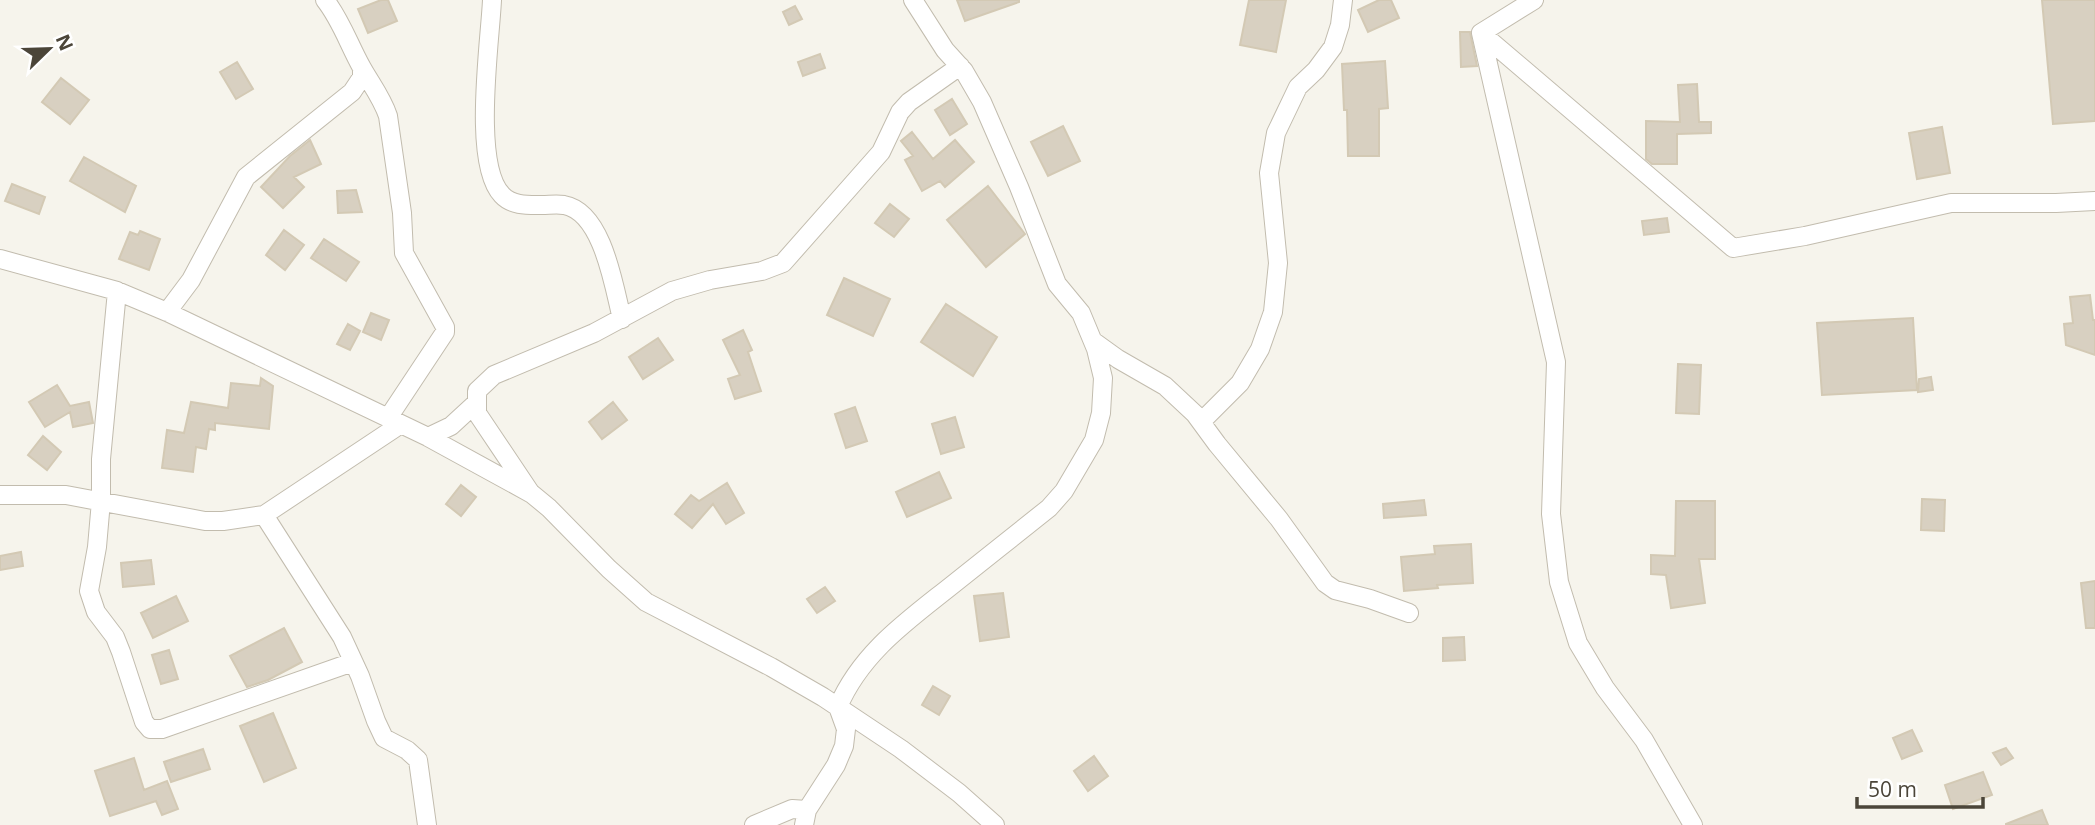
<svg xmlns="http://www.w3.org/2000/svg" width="2095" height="825" viewBox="0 0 2095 825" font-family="'Open Sans',sans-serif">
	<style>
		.building { fill: #d8d0c1; stroke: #d3c9b4; stroke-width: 2 }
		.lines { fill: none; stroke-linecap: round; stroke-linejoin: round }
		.minor-casing { stroke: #c2bcae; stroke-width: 20 }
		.minor { stroke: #fff; stroke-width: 18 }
	</style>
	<rect width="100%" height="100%" fill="#f6f4ec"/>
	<path class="building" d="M381 0H388L397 21 368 33 358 9Z
		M957 0H1019V2L965 21Z
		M1249 0H1286L1276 52 1240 45Z
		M1379 0H1391L1399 18 1368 32 1358 10Z
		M2042 0H2095V121L2053 124Z
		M795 6 802 19 789 25 783 12Z
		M1460 32H1470L1477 66 1461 67Z
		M820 54 825 68 803 76 798 62Z
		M1385 61 1388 108 1379 109V156H1348L1347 110H1344L1342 64Z
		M237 62 253 89 236 99 220 72Z
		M61 78 89 100 70 124 42 102Z
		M1697 84 1699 122H1711V133L1677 134V164H1652L1646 159V121L1680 122 1678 85Z
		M952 99 967 124 950 135 935 110Z
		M1063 126 1080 161 1048 176 1031 142Z
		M1942 127 1950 173 1917 179 1909 133Z
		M912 132 933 159 955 140 974 162 945 187 940 181 922 191 905 160 913 156 901 141Z
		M310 140 321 164 294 177 304 187 283 208 261 187 290 156Z
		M84 157 136 186 125 212 70 181Z
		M12 184 45 197 39 214 5 201Z
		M988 186 1025 234 986 267 947 220Z
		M356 190 362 212 338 213 337 191Z
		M890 204 909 219 894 237 875 223Z
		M1667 218 1669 232 1644 235 1642 221Z
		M284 230 304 245 285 270 266 255Z
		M140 231 160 239 149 270 119 259 130 232 138 235Z
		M324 239 359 262 346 281 311 258Z
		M844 278 890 299 873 336 827 315Z
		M2090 295 2093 320H2095V355L2066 345 2064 324 2073 323 2070 297Z
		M946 304 997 337 973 376 921 342Z
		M371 313 389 320 381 340 363 332Z
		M1913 318 1917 390 1822 395 1817 323Z
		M348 324 360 331 350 350 337 344Z
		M743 330 752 350 748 352 761 391 735 399 728 379 740 375 723 340Z
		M658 338 673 360 643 379 629 357Z
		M1678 364 1701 365 1699 414 1676 413Z
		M1931 377 1933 390 1918 392 1919 379Z
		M261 378 273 386 269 429 215 423V430L209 429 206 449 196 447 193 472 162 468 167 430 184 433 191 402 228 408 231 383 260 386Z
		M57 385 70 406 89 402 93 423 73 427 70 412 45 427 29 402Z
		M613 402 627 420 602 439 589 422Z
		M855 407 867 441 846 448 835 414Z
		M955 417 964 447 941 454 932 424Z
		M43 436 61 452 47 470 28 455Z
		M939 472 951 498 907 517 896 492Z
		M727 483 744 513 726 524 713 504 692 528 675 514 691 495 699 501Z
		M461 485 476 497 461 516 446 504Z
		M1922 499 1945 500 1944 531 1921 530Z
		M1424 500 1426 515 1384 518 1383 504Z
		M1676 501H1715V559H1699L1705 603 1671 608 1666 575 1651 574V555L1675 556Z
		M1471 544 1473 583 1437 585 1438 588 1404 591 1401 557 1435 554 1434 546Z
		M21 552 23 566 0 570V556Z
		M151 560 154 584 123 587 121 563Z
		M2095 581V628H2086L2081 583Z
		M825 587 835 601 817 613 807 599Z
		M1003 593 1009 637 980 641 974 596Z
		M176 596 188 621 153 638 141 613Z
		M284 628 302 662 268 680 247 687 230 656Z
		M1464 637 1465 660 1443 661V638Z
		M169 650 178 679 161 684 152 655Z
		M933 686 950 696 939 715 922 705Z
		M273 713 296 768 264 782 240 726Z
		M1912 730 1922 751 1902 759 1893 738Z
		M2006 748 2013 758 2001 765 1993 753Z
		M203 749 210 769 171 782 164 762Z
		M1094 756 1108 776 1088 791 1074 771Z
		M134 758 144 790 167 781 178 809 162 815 156 801 110 816 95 771Z
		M1983 772 1992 795 1953 809 1945 785Z
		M2042 810 2048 825H2006V824Z"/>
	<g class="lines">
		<g class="minor-casing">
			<path id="minor" d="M325 0C341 20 349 45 362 68 371 84 382 98 388 116L402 213 404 253 445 327V332L388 418
				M492 0C490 43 472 164 502 195 512 206 528 205 542 205 549 205 557 204 564 205 603 212 614 287 622 319
				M1534 0 1481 33 1556 362 1551 514 1559 582 1578 643 1605 688 1644 740 1693 825
				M1481 33 1733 248 1805 236 1951 203H2056L2095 201
				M0 259 117 291 167 312 428 437 532 494 549 508 609 569 646 602 771 667 823 697 901 749 959 793 995 825
				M117 291 101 459V501L97 547 89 591 96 612 115 637 121 652 144 722 150 729H162L353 662
				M167 312 191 280 246 177 352 92 362 77V68
				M1093 341 1118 359 1165 386 1195 414 1217 444 1279 519 1325 583 1335 590 1370 599 1409 613
				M1202 421 1240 383 1260 349 1273 312 1278 263 1269 173 1276 133 1298 87 1316 70 1333 47 1340 25 1343 0
				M428 437 451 426 476 403
				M530 492 477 413V391L494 375 594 333 672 291 710 280 762 271 783 263 881 152 900 112 909 102 960 66
				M0 495H66L205 521H223L264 515 401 424
				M264 515 342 637 360 676 376 721 384 738 407 750 418 760 427 825
				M754 825 792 809 807 810
				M804 825 807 810 836 765 844 746 846 729 838 707C861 653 907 621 951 586 984 560 1016 534 1049 508L1064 491 1094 440 1101 413 1103 378 1096 349 1081 313 1057 284 1019 187 982 102 964 71 945 50 913 0"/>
		</g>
		<use href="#minor" class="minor"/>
	</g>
	<g transform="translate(49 49) rotate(67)" stroke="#ffffff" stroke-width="5" paint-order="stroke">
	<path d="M0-5L12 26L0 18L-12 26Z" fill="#4b4539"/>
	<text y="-10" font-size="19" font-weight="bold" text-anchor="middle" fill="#4b4539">N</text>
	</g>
	<path d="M1857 797v10h126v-10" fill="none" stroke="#4b4539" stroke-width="3.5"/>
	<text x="1868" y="797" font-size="21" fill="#4b4539" stroke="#ffffff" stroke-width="5" paint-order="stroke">50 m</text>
</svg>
